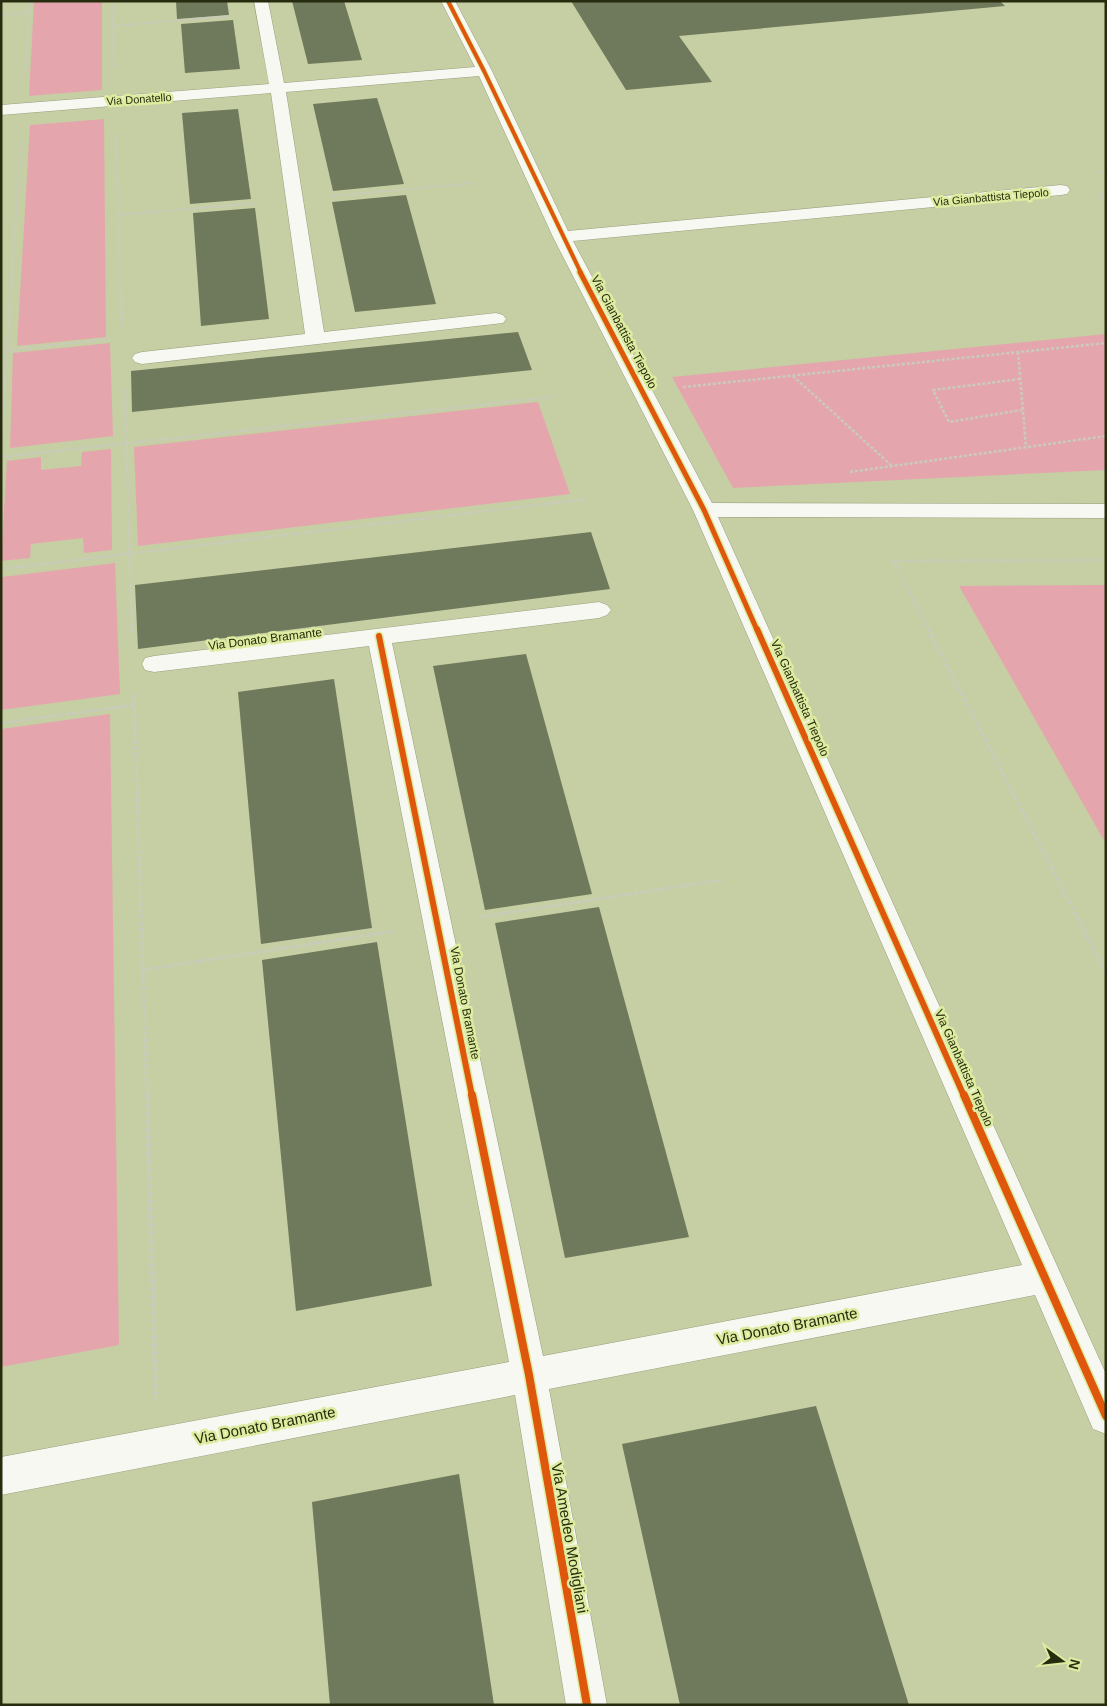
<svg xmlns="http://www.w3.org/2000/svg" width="1107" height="1706" viewBox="0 0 1107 1706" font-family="Helvetica,sans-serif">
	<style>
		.green { fill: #e4a6ac }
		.building { fill: #6f795b }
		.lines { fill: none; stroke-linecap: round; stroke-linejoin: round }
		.minor-casing { stroke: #989f7e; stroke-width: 1 }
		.path-far3 { stroke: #c9cbbe; stroke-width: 2; stroke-dasharray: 2 1; stroke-linecap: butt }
		.path-far2 { stroke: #c9cbbe; stroke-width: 2.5; stroke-dasharray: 3 2; stroke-linecap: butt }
		.path-far1 { stroke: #c9cbbe; stroke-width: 3; stroke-dasharray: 4 2.5; stroke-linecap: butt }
		.path { stroke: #c9cbbe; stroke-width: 4.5; stroke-dasharray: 5 3; stroke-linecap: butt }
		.minor { fill: #f6f8f1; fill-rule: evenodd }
		.cycleway-far3-casing { stroke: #ddeca0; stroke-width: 5.5 }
		.cycleway-far2-casing { stroke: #ddeca0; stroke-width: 8 }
		.cycleway-far1-casing { stroke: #ddeca0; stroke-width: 9 }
		.cycleway-casing { stroke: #ddeca0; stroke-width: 11 }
		.cycleway-far3 { stroke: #de570c; stroke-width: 4 }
		.cycleway-far2 { stroke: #de570c; stroke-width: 5 }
		.cycleway-far1 { stroke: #de570c; stroke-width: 6 }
		.cycleway { stroke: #de570c; stroke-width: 8 }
		.labels { text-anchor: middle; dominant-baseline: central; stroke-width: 5; stroke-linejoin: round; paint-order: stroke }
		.far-street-label { font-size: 11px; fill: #282c0e; stroke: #ddeca0 }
		.street-label { font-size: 12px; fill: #282c0e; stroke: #ddeca0 }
		.near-street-label { font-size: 15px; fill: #282c0e; stroke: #ddeca0 }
	</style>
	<rect width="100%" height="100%" fill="#c6cea4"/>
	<path class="green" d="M34 1H102V90L29 96Z
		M104 119 106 337 17 346 30 125Z
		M1106 334V470L733 488 672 377Z
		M110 343 113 436 10 448 13 353Z
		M538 402 570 494 138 546 134 447Z
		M111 449 112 550 84 553 83 538 31 544 30 558 1 561 7 461 41 457V470L81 466 82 452Z
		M115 563 120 694 1 710 2 577Z
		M1106 585V844L959 586Z
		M110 714 119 1345 1 1367V729Z"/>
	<path class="building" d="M176 1H227L229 15 177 19Z
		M292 1H344L362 60 308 64Z
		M571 1H1000L1005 6 679 36 712 82 626 90Z
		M233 20 240 69 185 73 181 24Z
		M377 98 404 184 333 191 313 104Z
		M238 109 251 199 190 204 182 113Z
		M406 195 436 304 355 312 332 202Z
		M255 208 269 319 201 326 193 213Z
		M518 332 532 370 132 412 131 371Z
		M591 532 610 589 138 649 135 585Z
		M526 654 592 894 485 910 433 666Z
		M334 679 372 928 261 944 238 692Z
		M599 907 689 1237 565 1258 495 923Z
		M377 942 432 1286 296 1311 262 960Z
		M816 1406 909 1705H680L622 1444Z
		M459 1474 494 1705H330L312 1502Z"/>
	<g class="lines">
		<g class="minor-casing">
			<path id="minor" d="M254 1H268L284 83 475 67 441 1H455L492 71 568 231 1061 185 1067 186 1070 190 1067 194 1061 195 573 241 712 503 1106 504V518L718 517 1106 1374V1434L1093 1429 1035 1295 549 1389 607 1705H566L515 1395 1 1495V1457L509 1362 369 646 154 672 145 670 142 664 145 658 154 656 599 602 607 605 611 610 607 615 599 618 392 643 543 1356 1022 1265 693 510 553 237 479 76 286 92 324 332 496 313 503 315 506 319 503 323 142 364 135 362 132 358 135 354 142 352 305 334 271 93 1 115V105L269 84Z"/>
		</g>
		<path class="path-far3" d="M112 1 114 68
			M1 15 29 12
			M113 26 228 16
			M25 73 30 1
			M116 134 120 273
			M1094 172 1106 171
			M1098 192 1106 201
			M331 196 474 183
			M119 215 258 203
			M12 273 21 142"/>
		<path class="path-far2" d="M120 272 122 328
			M8 350 110 339
			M1018 352 1026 447
			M1 369 7 368
			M793 376 892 466
			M1020 379 933 390 949 422 1022 410
			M683 387 1106 343
			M125 389 132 630
			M1 448 12 272
			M1 457 551 397
			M850 472 1106 436
			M1 569 587 499
			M929 630 893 561 1106 560"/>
		<path class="path-far1" d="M132 629V635
			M928 629 1106 973
			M134 694 147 1096
			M1 723 134 705
			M480 917 722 880
			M142 970 395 931"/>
		<path class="path" d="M147 1095 156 1400"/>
		<use href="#minor" class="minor"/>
		<g class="cycleway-far3-casing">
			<path id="cycleway-far3" d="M448 1 484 71 581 273"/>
		</g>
		<g class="cycleway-far2-casing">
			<path id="cycleway-far2" d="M580 272 704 510 757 630"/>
		</g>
		<g class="cycleway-far1-casing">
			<path id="cycleway-far1" d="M757 629 964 1096
				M379 636 472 1096"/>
		</g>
		<g class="cycleway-casing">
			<path id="cycleway" d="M472 1095 529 1375 587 1705
				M964 1095 1106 1416"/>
		</g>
		<use href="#cycleway-far3" class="cycleway-far3"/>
		<use href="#cycleway-far2" class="cycleway-far2"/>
		<use href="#cycleway-far1" class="cycleway-far1"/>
		<use href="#cycleway" class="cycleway"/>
	</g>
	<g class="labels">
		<g class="far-street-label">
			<text transform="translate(139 99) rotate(-4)">Via Donatello</text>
			<text transform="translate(991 197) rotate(-5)">Via Gianbattista Tiepolo</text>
		</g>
		<g class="street-label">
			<text transform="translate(624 332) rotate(62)">Via Gianbattista Tiepolo</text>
			<text transform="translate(265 639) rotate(-7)">Via Donato Bramante</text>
			<text transform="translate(800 698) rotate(66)">Via Gianbattista Tiepolo</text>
			<text transform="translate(465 1003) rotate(79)">Via Donato Bramante</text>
			<text transform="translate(964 1068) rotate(66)">Via Gianbattista Tiepolo</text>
		</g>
		<g class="near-street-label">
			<text transform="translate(787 1326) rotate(-11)">Via Donato Bramante</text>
			<text transform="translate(265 1425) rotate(-11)">Via Donato Bramante</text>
			<text transform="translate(570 1538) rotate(80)">Via Amedeo Modigliani</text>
		</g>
	</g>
	<rect width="1107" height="1706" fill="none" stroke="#282c0e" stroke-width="5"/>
	<g transform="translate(1062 1661) rotate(105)" stroke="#ddeca0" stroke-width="4" paint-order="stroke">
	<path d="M0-4L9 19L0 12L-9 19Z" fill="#282c0e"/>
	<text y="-8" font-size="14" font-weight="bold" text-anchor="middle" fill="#282c0e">N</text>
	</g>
</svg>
